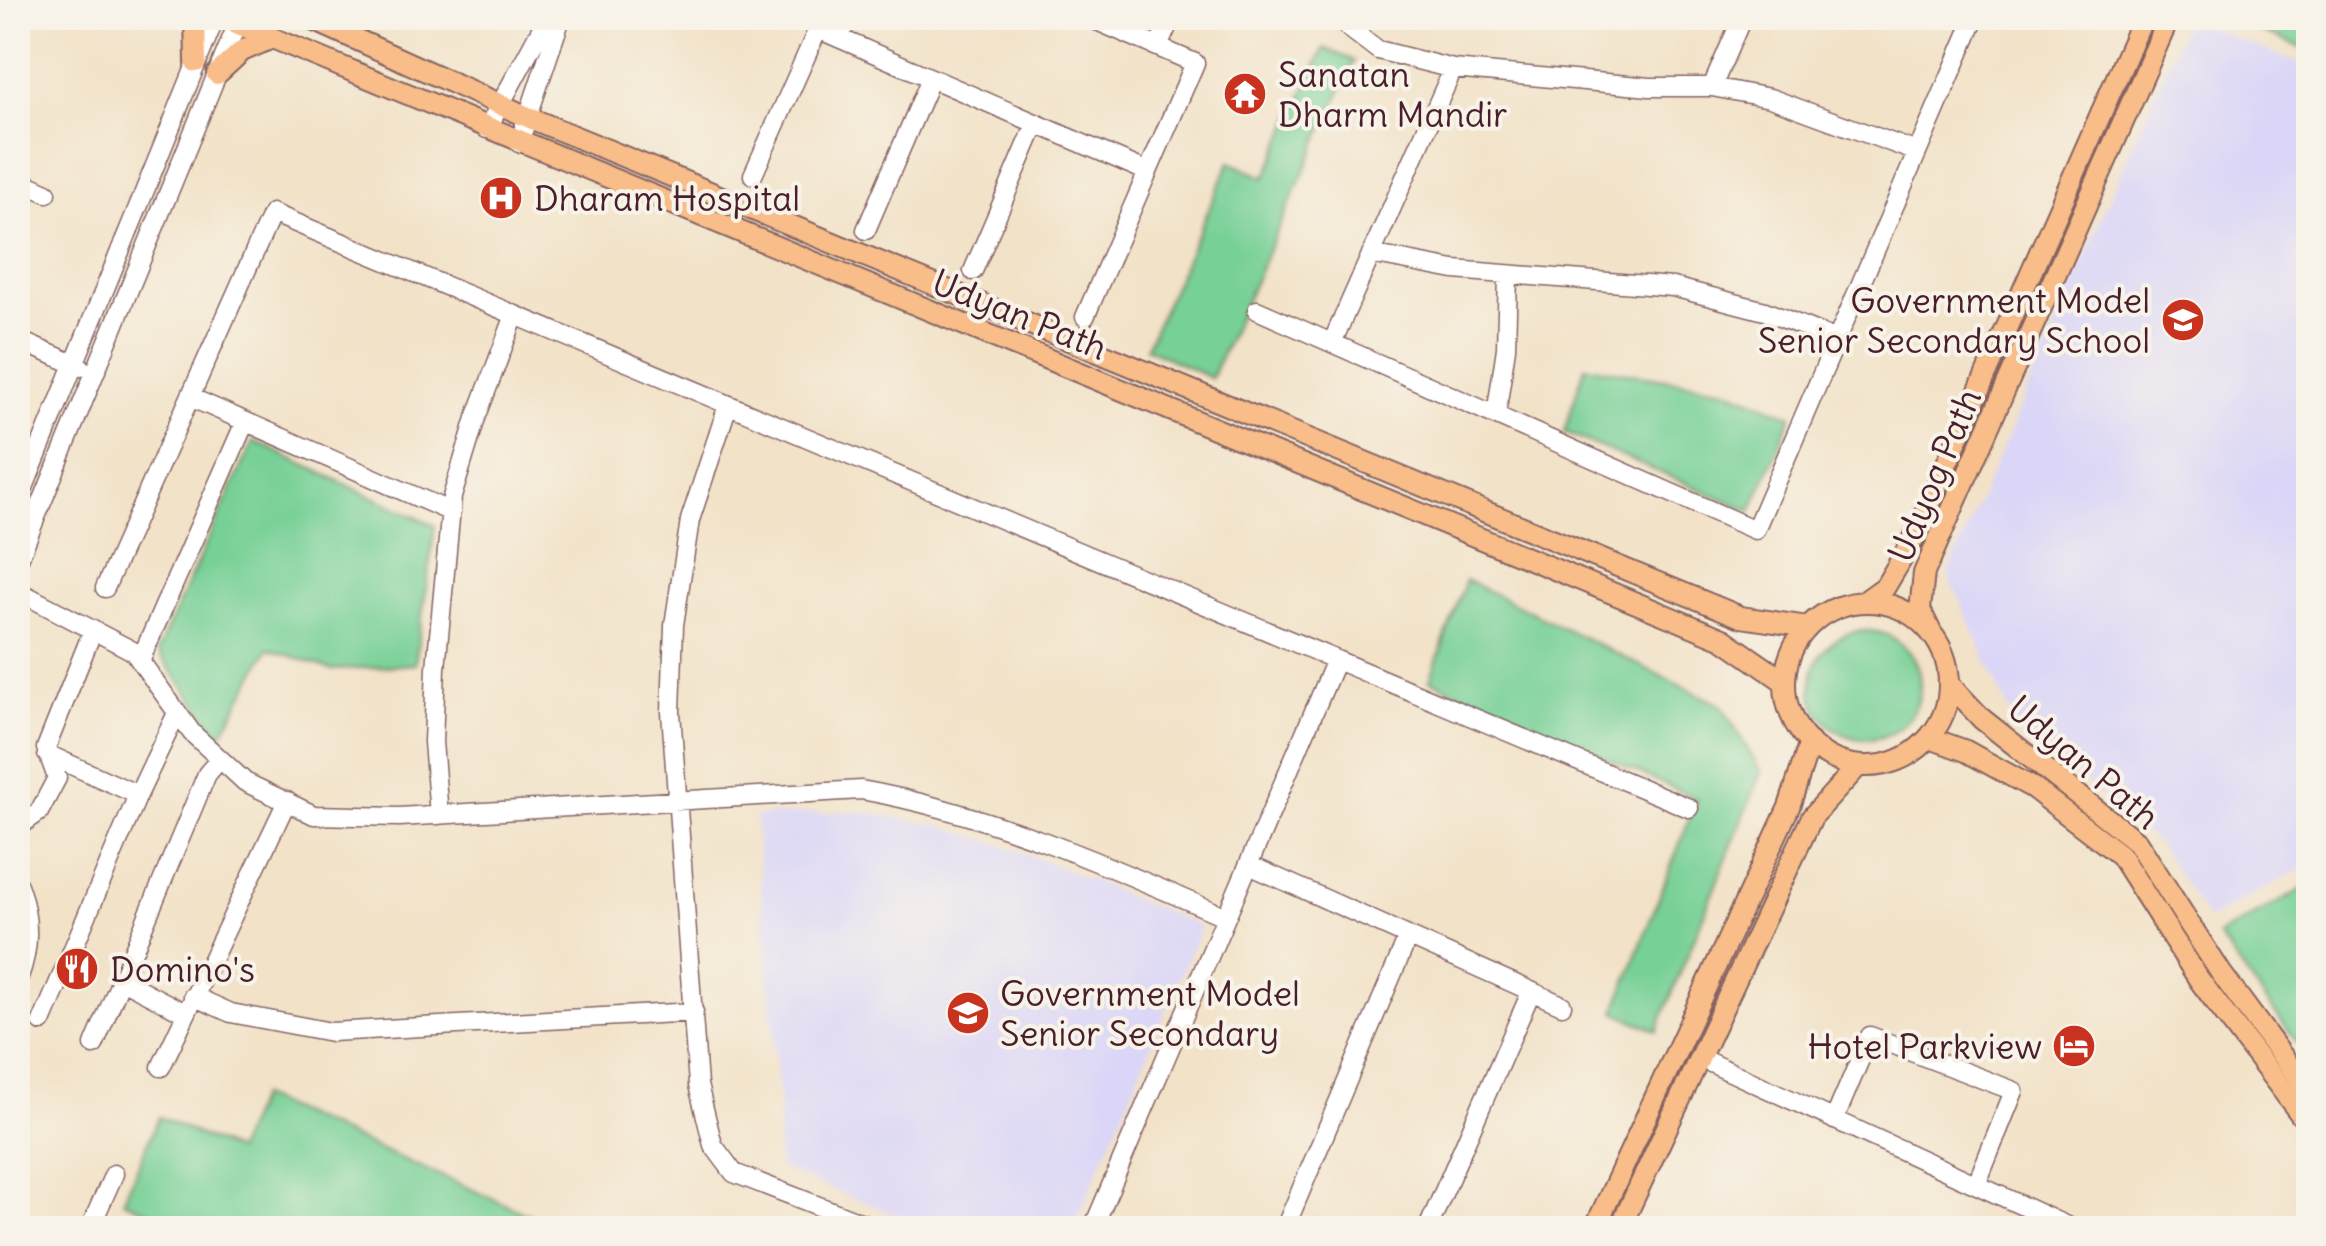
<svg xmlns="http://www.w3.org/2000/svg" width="2326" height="1246" viewBox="0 0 2326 1246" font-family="Delius,sans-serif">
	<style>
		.built { fill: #dbd6f7 }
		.green { fill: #77d096; stroke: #607860; stroke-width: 2.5 }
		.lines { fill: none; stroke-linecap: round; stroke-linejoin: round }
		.minor-casing { stroke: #856362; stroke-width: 21 }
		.major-casing { stroke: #856362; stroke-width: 24 }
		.minor { stroke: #fff; stroke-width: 18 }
		.major { stroke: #f8bd89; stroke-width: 20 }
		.labels { text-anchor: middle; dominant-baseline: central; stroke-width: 8; stroke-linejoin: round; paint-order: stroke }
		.poi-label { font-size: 35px; fill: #4a1f2b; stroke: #f7f3e8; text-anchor: start }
		.street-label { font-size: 35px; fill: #4a1f2b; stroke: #f7f3e8 }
	</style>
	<rect width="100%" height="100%" fill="#f7f3e8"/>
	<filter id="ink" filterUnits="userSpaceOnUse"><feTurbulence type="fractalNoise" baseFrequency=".01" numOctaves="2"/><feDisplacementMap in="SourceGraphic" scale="20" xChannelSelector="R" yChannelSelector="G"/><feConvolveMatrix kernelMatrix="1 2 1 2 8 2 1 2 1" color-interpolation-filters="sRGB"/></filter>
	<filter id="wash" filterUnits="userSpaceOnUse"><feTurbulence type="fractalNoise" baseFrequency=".0048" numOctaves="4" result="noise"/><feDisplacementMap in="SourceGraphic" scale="40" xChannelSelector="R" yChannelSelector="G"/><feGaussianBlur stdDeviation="2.25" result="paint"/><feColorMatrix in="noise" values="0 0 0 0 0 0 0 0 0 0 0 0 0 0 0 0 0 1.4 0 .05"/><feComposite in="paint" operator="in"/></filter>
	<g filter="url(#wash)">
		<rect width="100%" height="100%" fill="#f2e2c7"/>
		<path class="built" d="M2187 19 2308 67V865L2208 920 2158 844 2014 722 1948 574Z
			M856 811 939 825 1033 856 1201 927 1074 1228H929L778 1168 779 1099 755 816Z"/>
		<path class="green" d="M2227 18H2308V50Z
			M1324 48 1354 61 1211 378 1146 348 1230 162 1265 178Z
			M1585 366 1726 389 1792 416 1751 511 1564 432Z
			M253 441 435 526 415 664 332 670 269 648 220 736 157 651Z
			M1466 580 1722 706 1761 772 1657 1031 1615 1012 1697 799 1430 680Z
			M1812 685a54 54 0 1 1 108 0a54 54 0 1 1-108 0Z
			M2308 886V1057L2218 936Z
			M260 1097 560 1228H186L123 1201 159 1117 236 1151Z"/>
	</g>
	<g filter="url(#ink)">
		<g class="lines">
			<g class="minor-casing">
				<path id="minor" d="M1336 18 1378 50 1453 69 1650 87H1712L1770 98 1917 152
					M839 38 848 18
					M1158 47 1171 18
					M1712 87 1742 18
					M487 129 547 18
					M519 143 561 18
					M753 175 818 29 1148 172
					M18 180 47 193
					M866 230 931 78
					M1371 254 1454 270 1673 287 1765 311 1837 340
					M973 271 1036 124
					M1257 310 1755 530 1975 18
					M1085 317 1195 63 1090 18
					M18 340 81 367
					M1332 343 1453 69
					M192 398 451 512
					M728 405 690 520 674 625 671 712 698 1085 713 1145 734 1173 875 1228
					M1496 415 1506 348 1508 275
					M18 502 215 18
					M18 561 240 18
					M105 588 272 213 1689 808
					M18 591 133 651 192 733 245 782 314 815 399 817 861 790C989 813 1107 865 1226 917
					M140 661 245 422
					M47 754 138 795 177 713
					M439 815 433 742 436 668 452 497 476 418 515 315
					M18 827 39 812 57 778 46 748 93 630
					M1249 865 1562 1005
					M18 885C30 917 31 947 18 979
					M122 980 185 1013
					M193 996 231 1013 331 1032 694 1012
					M42 1022 138 795
					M94 1045 207 774 220 759
					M1700 1058 2071 1228
					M161 1067 287 801
					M1834 1120 1870 1036 2014 1091 1977 1183
					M90 1228 114 1174
					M1093 1228 1336 660
					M1285 1228 1408 937
					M1428 1228 1531 992"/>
			</g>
			<g class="major-casing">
				<path id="major" d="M195 18 196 62
					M224 18 1723 639 1785 682
					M309 18 530 118 1741 617 1808 627
					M217 74 242 51 272 38
					M1864 602 1885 587 1914 538 2143 18
					M1785 684a82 82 0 1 1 164 0a82 82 0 1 1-164 0Z
					M1930 630 1920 610 1924 573 2169 18
					M1949 684 1982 719 2137 842 2221 973 2308 1091
					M1930 738 1966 751 2033 788 2120 855 2200 981 2308 1124
					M1595 1228 1789 807 1810 742
					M1620 1228 1812 817 1858 766"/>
			</g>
			<use href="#minor" class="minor"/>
			<use href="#major" class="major"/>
		</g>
	</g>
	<defs>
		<g id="temple-disc" transform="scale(2.25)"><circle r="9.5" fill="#c8321e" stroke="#f7f3e8"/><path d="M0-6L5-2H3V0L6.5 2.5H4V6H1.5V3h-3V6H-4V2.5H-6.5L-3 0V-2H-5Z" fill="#fff"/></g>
		<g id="hospital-disc" transform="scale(2.25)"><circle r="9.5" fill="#c8321e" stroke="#f7f3e8"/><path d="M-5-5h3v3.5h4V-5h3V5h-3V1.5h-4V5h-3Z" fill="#fff"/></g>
		<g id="school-disc" transform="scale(2.25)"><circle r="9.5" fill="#c8321e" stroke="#f7f3e8"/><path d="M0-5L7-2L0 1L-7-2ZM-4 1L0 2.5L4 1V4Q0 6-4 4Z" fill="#fff"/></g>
		<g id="restaurant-disc" transform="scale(2.25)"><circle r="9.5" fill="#c8321e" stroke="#f7f3e8"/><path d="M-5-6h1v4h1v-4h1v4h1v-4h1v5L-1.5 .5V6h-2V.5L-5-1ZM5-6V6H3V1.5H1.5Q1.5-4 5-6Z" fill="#fff"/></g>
		<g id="hotel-disc" transform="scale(2.25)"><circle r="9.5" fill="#c8321e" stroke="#f7f3e8"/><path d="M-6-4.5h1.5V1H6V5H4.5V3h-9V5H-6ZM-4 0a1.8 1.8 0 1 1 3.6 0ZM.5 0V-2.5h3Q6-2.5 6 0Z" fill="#fff"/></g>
	</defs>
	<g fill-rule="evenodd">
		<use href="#temple-disc" x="1245" y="94"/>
		<use href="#hospital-disc" x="501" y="198"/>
		<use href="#school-disc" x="2183" y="320"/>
		<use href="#restaurant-disc" x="77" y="969"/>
		<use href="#school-disc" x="968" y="1013"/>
		<use href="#hotel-disc" x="2074" y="1046"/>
	</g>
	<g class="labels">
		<g class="poi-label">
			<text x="1278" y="74">Sanatan<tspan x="1278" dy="40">Dharm Mandir</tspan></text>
			<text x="534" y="198">Dharam Hospital</text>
			<text x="2150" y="300" text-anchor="end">Government Model<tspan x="2150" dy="40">Senior Secondary School</tspan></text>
			<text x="110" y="969">Domino's</text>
			<text x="1000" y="993">Government Model<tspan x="1000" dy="40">Senior Secondary</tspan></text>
			<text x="2042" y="1046" text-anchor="end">Hotel Parkview</text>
		</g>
		<g class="street-label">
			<text transform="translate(1020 314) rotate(22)">Udyan Path</text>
			<text transform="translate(1934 475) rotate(-67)">Udyog Path</text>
			<text transform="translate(2084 762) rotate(40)">Udyan Path</text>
		</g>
	</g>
	<rect width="2326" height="1246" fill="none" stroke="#f7f3e8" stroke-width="60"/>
</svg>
